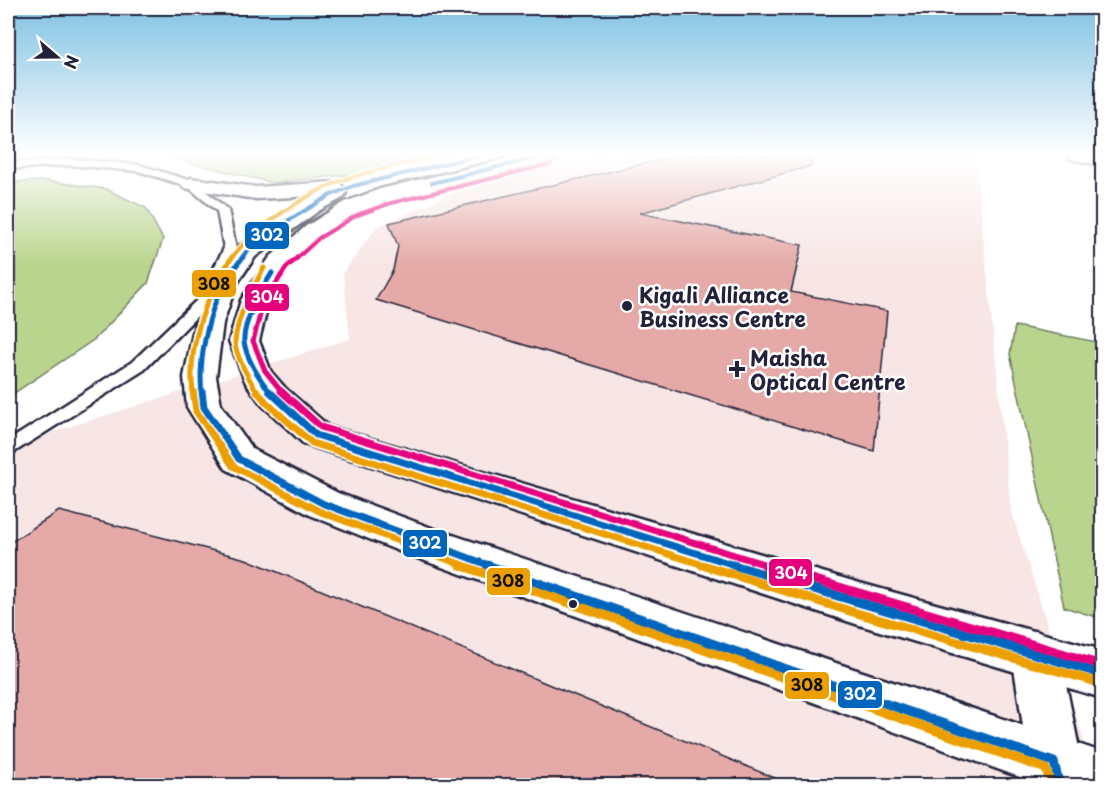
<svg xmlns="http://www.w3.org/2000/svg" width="1110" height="793" viewBox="0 0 1110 793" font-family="'Playpen Sans',sans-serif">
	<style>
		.built { fill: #f7e6e5 }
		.green { fill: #b9d48c; stroke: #6e7b64; stroke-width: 1.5 }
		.building { fill: #e5aaa7; stroke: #22223b; stroke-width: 1.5 }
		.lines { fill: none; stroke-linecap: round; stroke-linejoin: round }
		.service-casing { stroke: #22223b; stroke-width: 5 }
		.minor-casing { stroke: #22223b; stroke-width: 5 }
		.primary-casing { stroke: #22223b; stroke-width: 5 }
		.service { fill: #fff; fill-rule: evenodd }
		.minor { fill: #fff; fill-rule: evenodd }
		.primary { fill: #fff; fill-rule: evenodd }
		.bus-1-far3-casing { stroke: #fff; stroke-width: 7 }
		.bus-1-far2-casing { stroke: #fff; stroke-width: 9 }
		.bus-1-far1-casing { stroke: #fff; stroke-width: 11 }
		.bus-1-casing { stroke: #fff; stroke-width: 14 }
		.bus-2-far3-casing { stroke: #fff; stroke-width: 7 }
		.bus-2-far2-casing { stroke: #fff; stroke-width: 9 }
		.bus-2-far1-casing { stroke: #fff; stroke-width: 11 }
		.bus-2-casing { stroke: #fff; stroke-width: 14 }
		.bus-3-far3-casing { stroke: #fff; stroke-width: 7 }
		.bus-3-far2-casing { stroke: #fff; stroke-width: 9 }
		.bus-3-far1-casing { stroke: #fff; stroke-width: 11 }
		.bus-3-casing { stroke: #fff; stroke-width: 14 }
		.bus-1-far3 { stroke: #0065bd; stroke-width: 4 }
		.bus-1-far2 { stroke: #0065bd; stroke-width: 5 }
		.bus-1-far1 { stroke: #0065bd; stroke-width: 7 }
		.bus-1 { stroke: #0065bd; stroke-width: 9 }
		.bus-2-far3 { stroke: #ec9f03; stroke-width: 4 }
		.bus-2-far2 { stroke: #ec9f03; stroke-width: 5 }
		.bus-2-far1 { stroke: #ec9f03; stroke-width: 7 }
		.bus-2 { stroke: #ec9f03; stroke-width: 9 }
		.bus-3-far3 { stroke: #e5007d; stroke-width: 4 }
		.bus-3-far2 { stroke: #e5007d; stroke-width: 5 }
		.bus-3-far1 { stroke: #e5007d; stroke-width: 7 }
		.bus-3 { stroke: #e5007d; stroke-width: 9 }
		.poi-dot { fill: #22223b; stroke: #fff; stroke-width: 2 }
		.labels { text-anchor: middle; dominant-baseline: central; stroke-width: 5; stroke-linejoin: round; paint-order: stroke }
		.poi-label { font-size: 21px; font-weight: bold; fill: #22223b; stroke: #fff; text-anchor: start }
		.line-badge { stroke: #fff; stroke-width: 2 }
		.badge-label { font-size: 16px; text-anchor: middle; font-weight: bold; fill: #fff }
		.pale-badge-label { font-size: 16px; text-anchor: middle; font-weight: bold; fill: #111 }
	</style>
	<rect width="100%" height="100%" fill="#fff"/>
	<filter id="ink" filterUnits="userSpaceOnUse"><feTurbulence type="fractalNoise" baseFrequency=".0167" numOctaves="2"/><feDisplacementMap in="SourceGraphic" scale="12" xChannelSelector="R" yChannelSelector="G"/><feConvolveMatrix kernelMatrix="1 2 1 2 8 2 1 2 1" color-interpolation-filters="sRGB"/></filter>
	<g filter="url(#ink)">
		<path class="built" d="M597 155H975L1011 510 1098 785H8V446L350 339 343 273 377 227 461 190Z"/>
		<path class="green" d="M159 155H450L374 172 273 183Z
			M47 181 106 189 146 208 163 239 148 283 95 339 8 397V182Z
			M1015 326 1102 343V619L1064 607 1010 354Z"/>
		<path class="building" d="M681 155H809L811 166 640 213 802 245 791 292 887 311 874 451 376 300 393 270 398 246 389 223Z
			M59 511 246 559 794 786H8V544Z"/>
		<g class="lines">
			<g class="service-casing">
				<path id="service" d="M69 159 139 165 195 182 228 210 236 248 210 303 144 370 8 456V441L132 362 199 298 224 248 217 211 187 186 138 171 69 165 8 169V163Z"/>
			</g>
			<g class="minor-casing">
				<path id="minor" d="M1068 155H1102V166L1070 159Z
					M1036 631 1053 638 1060 655 1085 778 1082 786H1034L1031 778 1012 655 1019 638Z"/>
			</g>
			<g class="primary-casing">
				<path id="primary" d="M523 155H558L556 159 395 199 361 212 322 236 289 266 269 300 259 341 271 372 286 389 328 426 856 582 1102 650V698L856 624 304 444 262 405 246 383 229 341 241 300 270 257 306 226 345 202 380 189Z
					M191 178 256 187 334 182 341 184 346 193 343 198 320 210 255 257 236 285 223 323 216 377 221 405 252 449 338 493 429 527 1102 752V786H1044L406 554 310 515 226 469 187 407 184 377 195 323 210 285 237 247 313 196 256 199 184 188 181 184 184 180Z"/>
			</g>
			<use href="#service" class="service"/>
			<use href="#minor" class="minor"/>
			<use href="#primary" class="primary"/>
			<g class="bus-1-far3-casing">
				<path id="bus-1-far3" d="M432 183 547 155
					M241 259 246 252 279 226 331 195 353 186 480 155"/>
			</g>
			<g class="bus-1-far2-casing">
				<path id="bus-1-far2" d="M202 392C198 362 208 311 224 284 229 274 236 266 243 257
					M270 392C259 378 247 360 244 342 242 324 262 288 272 273"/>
			</g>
			<g class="bus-1-far1-casing">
				<path id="bus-1-far1" d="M202 391 204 407 239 459 324 504 491 566
					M269 391 316 435 738 566"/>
			</g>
			<g class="bus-1-casing">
				<path id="bus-1" d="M487 565 1054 762 1060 786
					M733 565 1102 674"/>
			</g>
			<g class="bus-2-far3-casing">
				<path id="bus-2-far3" d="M434 192 551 164
					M231 259C253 227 315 188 352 177 381 168 412 162 442 155"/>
			</g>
			<g class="bus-2-far2-casing">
				<path id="bus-2-far2" d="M193 392C187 345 206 295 232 257
					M258 392C250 382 235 354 235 342 237 316 252 289 264 268"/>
			</g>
			<g class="bus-2-far1-casing">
				<path id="bus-2-far1" d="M193 391 196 411 233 466 321 512 465 566
					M257 391 267 403 312 443 707 566"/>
			</g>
			<g class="bus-2-casing">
				<path id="bus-2" d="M460 565 1046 769 1051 786
					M702 565 853 612 1100 683"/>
			</g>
			<g class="bus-3-far3-casing">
				<path id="bus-3-far3" d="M296 259 319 238 357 215 391 203 551 164"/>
			</g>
			<g class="bus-3-far2-casing">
				<path id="bus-3-far2" d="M282 392 265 371 253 341 263 304 286 268 298 257"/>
			</g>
			<g class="bus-3-far1-casing">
				<path id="bus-3-far1" d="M281 391 321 427 770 566"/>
			</g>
			<g class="bus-3-casing">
				<path id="bus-3" d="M765 565 1102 665"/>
			</g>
			<use href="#bus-1-far3" class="bus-1-far3"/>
			<use href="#bus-1-far2" class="bus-1-far2"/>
			<use href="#bus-1-far1" class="bus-1-far1"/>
			<use href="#bus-1" class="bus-1"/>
			<use href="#bus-2-far3" class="bus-2-far3"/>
			<use href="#bus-2-far2" class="bus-2-far2"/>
			<use href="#bus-2-far1" class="bus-2-far1"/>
			<use href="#bus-2" class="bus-2"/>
			<use href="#bus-3-far3" class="bus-3-far3"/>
			<use href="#bus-3-far2" class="bus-3-far2"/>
			<use href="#bus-3-far1" class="bus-3-far1"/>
			<use href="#bus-3" class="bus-3"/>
		</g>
	</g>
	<linearGradient id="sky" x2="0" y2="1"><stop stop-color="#7fc1e2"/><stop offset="0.58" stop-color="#fff"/><stop offset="1" stop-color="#fff" stop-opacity="0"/></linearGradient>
	<rect width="1110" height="266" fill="url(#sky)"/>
	<g class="poi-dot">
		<circle cx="627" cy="306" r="6"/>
		<path d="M734 360h6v6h6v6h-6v6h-6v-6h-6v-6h6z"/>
		<circle cx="573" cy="604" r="5"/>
	</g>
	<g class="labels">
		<g class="poi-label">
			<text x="639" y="294">Kigali Alliance<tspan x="639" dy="24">Business Centre</tspan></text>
			<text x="750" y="357">Maisha<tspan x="750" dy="24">Optical Centre</tspan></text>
		</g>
	</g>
	<g class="line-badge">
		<rect x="244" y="221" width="46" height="29" rx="6" fill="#0065bd"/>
		<rect x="191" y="269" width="46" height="29" rx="6" fill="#ec9f03"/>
		<rect x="244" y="283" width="46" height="29" rx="6" fill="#e5007d"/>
		<rect x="402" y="529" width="46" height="29" rx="6" fill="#0065bd"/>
		<rect x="768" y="558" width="45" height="29" rx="6" fill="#e5007d"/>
		<rect x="486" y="567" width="45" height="29" rx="6" fill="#ec9f03"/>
		<rect x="784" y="671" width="46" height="29" rx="6" fill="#ec9f03"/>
		<rect x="837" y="680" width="46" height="29" rx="6" fill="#0065bd"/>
	</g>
	<g class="badge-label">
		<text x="267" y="241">302</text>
		<text x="267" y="303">304</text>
		<text x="425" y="549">302</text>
		<text x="791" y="579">304</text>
		<text x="860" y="700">302</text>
	</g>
	<g class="pale-badge-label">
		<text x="214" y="290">308</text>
		<text x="508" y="587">308</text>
		<text x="807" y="691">308</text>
	</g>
	<rect width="1110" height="793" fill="none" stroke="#fff" stroke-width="30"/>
	<rect x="15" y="15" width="1080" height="763" fill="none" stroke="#22223b" stroke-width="2" filter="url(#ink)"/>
	<g transform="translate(57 57) rotate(110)" stroke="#ffffff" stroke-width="4.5" paint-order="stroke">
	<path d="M0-4.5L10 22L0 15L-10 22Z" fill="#22223b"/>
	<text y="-9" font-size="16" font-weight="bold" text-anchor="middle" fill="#22223b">N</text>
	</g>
</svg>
